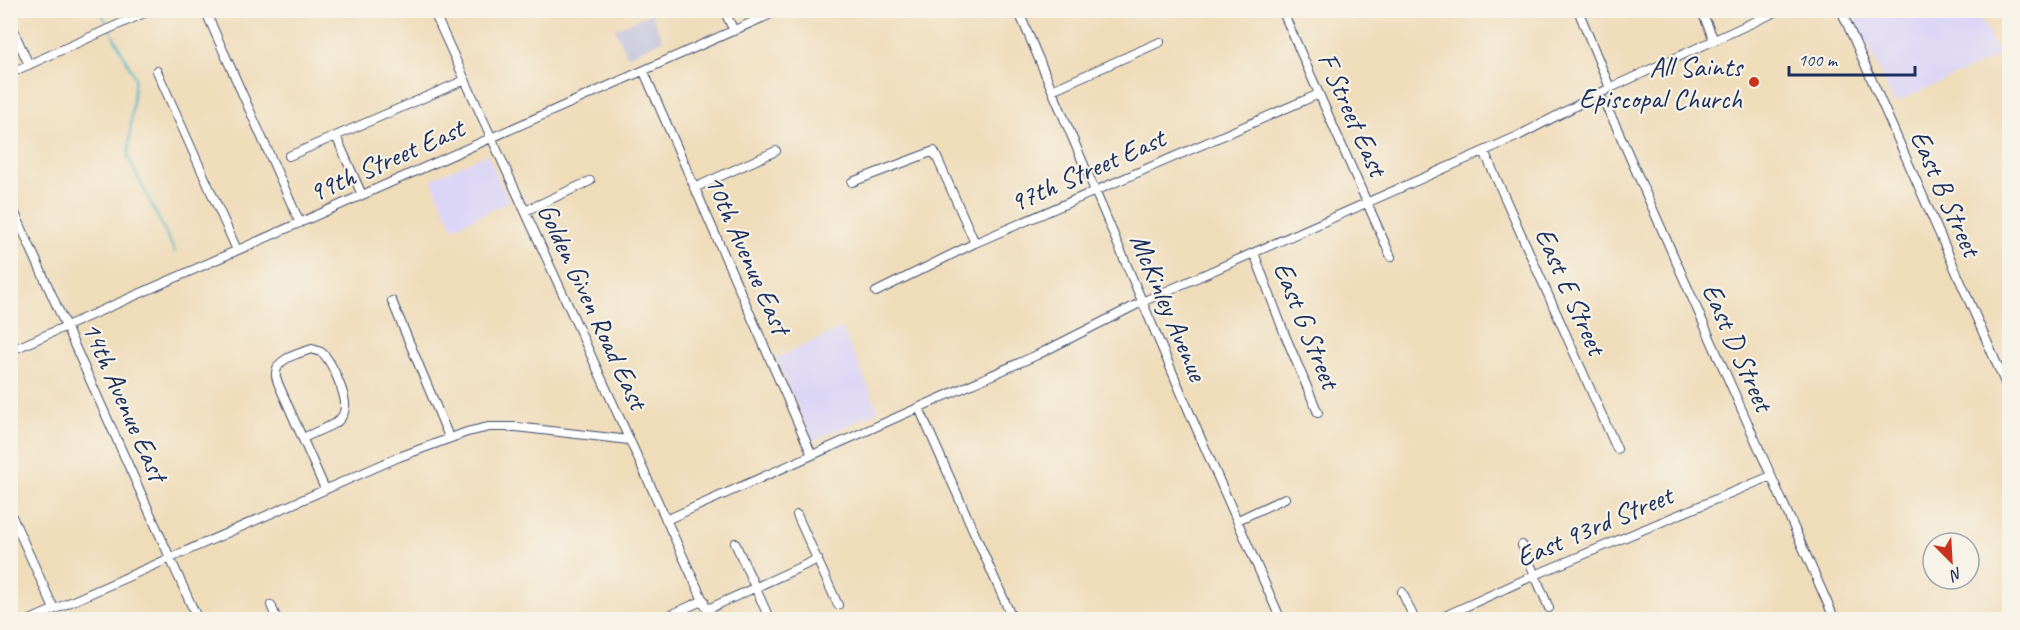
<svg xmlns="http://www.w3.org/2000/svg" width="2020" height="630" viewBox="0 0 2020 630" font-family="Caveat,sans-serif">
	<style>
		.built { fill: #dcd6f6 }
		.industrial { fill: #c2c2dc }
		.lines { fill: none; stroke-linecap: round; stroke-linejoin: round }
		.stream { stroke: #48b4c5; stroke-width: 2 }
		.minor-casing { stroke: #3b496c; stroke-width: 10 }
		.minor { stroke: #fff; stroke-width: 8 }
		.poi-dot { fill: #c8321e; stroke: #f7f3e8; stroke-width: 2 }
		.labels { text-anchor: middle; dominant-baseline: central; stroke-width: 4.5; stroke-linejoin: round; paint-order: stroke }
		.poi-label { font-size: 28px; fill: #1b2f5e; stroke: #f7f3e8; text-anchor: end }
		.street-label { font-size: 28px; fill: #1b2f5e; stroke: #f7f3e8 }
	</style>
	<rect width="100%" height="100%" fill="#f7f3e8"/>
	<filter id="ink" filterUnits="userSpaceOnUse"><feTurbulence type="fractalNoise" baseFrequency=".0167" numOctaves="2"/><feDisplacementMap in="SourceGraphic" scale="12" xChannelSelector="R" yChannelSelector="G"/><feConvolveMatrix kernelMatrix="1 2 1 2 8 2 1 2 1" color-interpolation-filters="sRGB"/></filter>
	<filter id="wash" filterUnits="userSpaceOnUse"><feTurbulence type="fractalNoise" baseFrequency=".008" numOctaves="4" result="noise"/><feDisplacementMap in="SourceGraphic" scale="24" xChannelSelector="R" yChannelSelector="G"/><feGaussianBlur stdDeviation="1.35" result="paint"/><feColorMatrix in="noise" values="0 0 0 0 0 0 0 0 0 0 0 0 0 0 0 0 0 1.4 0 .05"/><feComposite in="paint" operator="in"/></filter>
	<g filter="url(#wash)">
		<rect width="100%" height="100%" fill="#efdcb9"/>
		<path class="built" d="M1852 11H1978L1999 56 1894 103Z
			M487 154 509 202 453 228 431 179Z
			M842 328 879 411 813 441 776 358Z"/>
		<path class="industrial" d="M651 13 663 40 627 56 615 29Z"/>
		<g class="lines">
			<path class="stream" d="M100 10 135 77 128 157 175 252"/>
		</g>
	</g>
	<g filter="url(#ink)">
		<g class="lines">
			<g class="minor-casing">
				<path id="minor" d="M205 10 300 223
					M433 10 712 620
					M724 10 734 31
					M1018 10 1194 423 1281 620
					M1282 10 1391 257
					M1578 10 1610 88
					M1701 10 1714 40
					M1841 10 2010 394
					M10 23 29 65
					M157 71 237 250
					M644 72 812 455
					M10 73 151 10
					M1052 90 1160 42
					M1599 93 1616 126 1835 620
					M336 136 362 195
					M1484 151 1617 449
					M289 156 465 80
					M852 182 934 151 975 243
					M694 188 776 151
					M10 202 198 620
					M525 211 590 181
					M1254 253 1285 335 1318 413
					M876 292 975 243 1319 94
					M392 301 449 437
					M10 351 780 10
					M919 408 1013 620
					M303 438 336 423C341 419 345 413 345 406 346 395 331 359 321 352 320 352 313 349 312 349 301 353 276 358 276 373 275 376 277 379 278 383L325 489
					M10 512 54 609
					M797 515 838 605
					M666 520 1037 355 1142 302 1518 136 1610 88 1780 10
					M1238 520 1285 498
					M735 543 770 620
					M1522 545 1549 608
					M1402 592 1415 620
					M271 605 277 620
					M708 609 818 559
					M30 620 399 457 467 432 489 427H516L629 440
					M659 620 704 600
					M1436 620 1535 575 1771 476"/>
			</g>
			<use href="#minor" class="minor"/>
		</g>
	</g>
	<circle class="poi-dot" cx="1754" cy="82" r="6"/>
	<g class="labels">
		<g class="poi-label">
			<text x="1742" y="66">All Saints<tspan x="1742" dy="32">Episcopal Church</tspan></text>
		</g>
		<g class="street-label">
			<text transform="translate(1353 114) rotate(66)">F Street East</text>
			<text transform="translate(386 160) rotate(-24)">99th Street East</text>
			<text transform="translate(1087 170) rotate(-24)">97th Street East</text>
			<text transform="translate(1946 193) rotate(66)">East B Street</text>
			<text transform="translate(748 254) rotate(66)">10th Avenue East</text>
			<text transform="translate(1571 291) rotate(66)">East E Street</text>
			<text transform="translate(593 306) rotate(65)">Golden Given Road East</text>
			<text transform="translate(1169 307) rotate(67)">McKinley Avenue</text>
			<text transform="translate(1307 325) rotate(68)">East G Street</text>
			<text transform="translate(1738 347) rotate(66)">East D Street</text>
			<text transform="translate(125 401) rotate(66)">14th Avenue East</text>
			<text transform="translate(1594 526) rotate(-23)">East 93rd Street</text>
		</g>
	</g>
	<rect width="2020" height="630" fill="none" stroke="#f7f3e8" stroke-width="36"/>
	<g transform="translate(1951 561) rotate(156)"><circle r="28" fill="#f7f3e8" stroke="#9fa5b1" stroke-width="1.5"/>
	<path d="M0-4.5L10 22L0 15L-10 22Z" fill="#c8321e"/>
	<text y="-9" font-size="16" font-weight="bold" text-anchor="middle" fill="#1b2f5e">N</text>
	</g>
	<path d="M1789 66v9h126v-9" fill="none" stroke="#1b2f5e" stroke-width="3"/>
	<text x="1798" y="66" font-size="18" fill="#1b2f5e" stroke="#f7f3e8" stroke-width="4.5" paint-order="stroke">100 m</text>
</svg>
